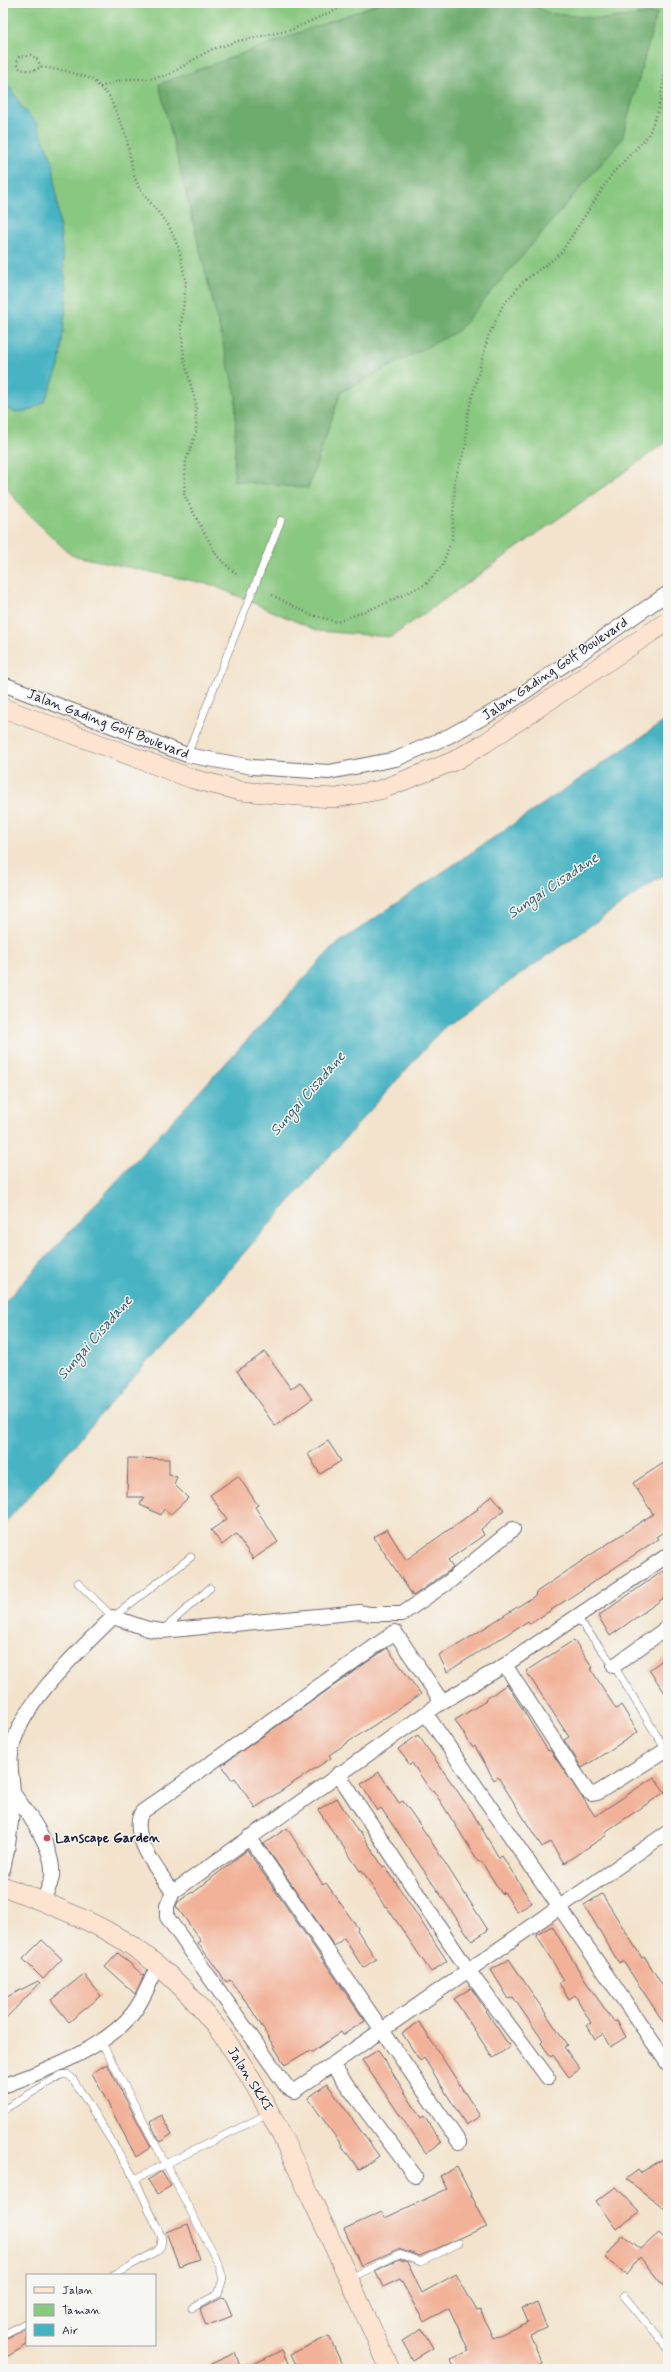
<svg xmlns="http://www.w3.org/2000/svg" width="671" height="2372" viewBox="0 0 671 2372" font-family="Mynerve,sans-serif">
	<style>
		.green { fill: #89c880; stroke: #56755e }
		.forest { fill: #6eac6e; stroke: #486754 }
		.water { fill: #46b3c3; stroke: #346a7f }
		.building { fill: #f2b299 }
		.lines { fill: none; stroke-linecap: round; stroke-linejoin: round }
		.lane-casing { stroke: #6b666e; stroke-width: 8 }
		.street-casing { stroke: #6b666e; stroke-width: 16 }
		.secondary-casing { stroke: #6b666e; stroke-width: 20 }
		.path { stroke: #6b666e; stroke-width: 2.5; stroke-dasharray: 1 3; stroke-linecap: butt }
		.lane { stroke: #fff; stroke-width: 7 }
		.street { stroke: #fff; stroke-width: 14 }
		.secondary { stroke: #fde4d1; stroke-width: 19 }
		.poi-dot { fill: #d1495b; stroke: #f6f6f2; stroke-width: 1.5 }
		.labels { text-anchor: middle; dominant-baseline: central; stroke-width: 3; stroke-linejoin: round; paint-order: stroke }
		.street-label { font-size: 14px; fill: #22223b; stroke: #f6f6f2 }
		.poi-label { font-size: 14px; font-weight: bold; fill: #22223b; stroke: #f6f6f2; text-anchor: start }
		.water-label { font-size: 15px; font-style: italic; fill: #305c71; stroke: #f6f6f2 }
	</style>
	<rect width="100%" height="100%" fill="#f6f6f2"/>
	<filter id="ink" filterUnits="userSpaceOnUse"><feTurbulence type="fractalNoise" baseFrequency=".025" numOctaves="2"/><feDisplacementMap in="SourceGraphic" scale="8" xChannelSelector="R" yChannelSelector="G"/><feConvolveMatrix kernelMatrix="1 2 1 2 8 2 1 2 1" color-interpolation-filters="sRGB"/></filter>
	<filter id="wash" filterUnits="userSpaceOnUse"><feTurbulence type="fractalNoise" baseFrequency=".012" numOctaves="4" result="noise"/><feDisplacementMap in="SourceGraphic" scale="16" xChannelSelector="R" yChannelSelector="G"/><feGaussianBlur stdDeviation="0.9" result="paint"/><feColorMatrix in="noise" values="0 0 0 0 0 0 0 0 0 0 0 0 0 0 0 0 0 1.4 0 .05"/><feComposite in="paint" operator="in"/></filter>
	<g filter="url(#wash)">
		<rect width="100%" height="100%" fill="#f3e3cc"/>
		<path class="green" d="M3 3H668V441L391 637 318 631 212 585 71 555 23 509 3 482Z"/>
		<path class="forest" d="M380 3H531L548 13 602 19 657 13 622 139 458 331 341 392 308 488 234 481 236 396 159 84Z"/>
		<path class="water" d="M3 83 10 87 23 109 36 122 53 162 67 297 59 367 44 402 29 411 16 412 3 408Z
			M668 719V872L444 1027 3 1525V1304L334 946Z"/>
		<g id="blocks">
			<path class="building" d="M265 1352 291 1389 300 1382 312 1399 275 1426 237 1371Z
				M328 1441 341 1461 320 1474 308 1454Z
				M128 1458 169 1459V1474L177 1477 174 1484 188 1498 170 1515 164 1508 161 1515 140 1505 144 1497H127Z
				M668 1460V1529L656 1537 658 1539 530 1624 528 1621 447 1672 439 1655 458 1645 536 1595 535 1593 592 1554 653 1514 633 1483Z
				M238 1476 258 1505 255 1507 278 1542 253 1559 236 1534 222 1545 211 1530 227 1519 210 1495Z
				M492 1495 504 1510 481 1529 484 1535 448 1560 453 1568 413 1596 374 1537 387 1529 406 1560 478 1509 477 1508Z
				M663 1571 668 1578V1595L610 1636 598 1616Z
				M574 1640 593 1668 591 1669 616 1709 621 1705 638 1732 582 1768 564 1740 569 1737 526 1671Z
				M387 1648 421 1694 329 1755 331 1758 255 1808 235 1778 232 1780 222 1765Z
				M668 1656V1697L649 1670Z
				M507 1684 548 1751 550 1750 595 1816 654 1777 665 1792 605 1832 607 1835 564 1863 550 1842 542 1847 498 1777 494 1780 475 1746 473 1748 455 1720 486 1701 485 1700Z
				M418 1735 472 1812 499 1858 502 1856 532 1903 517 1912 504 1892 502 1894 481 1861 479 1862 433 1790 431 1791 412 1763 410 1765 398 1749Z
				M379 1772 399 1803 403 1801 427 1835 488 1930 472 1941 381 1808 377 1811 361 1784Z
				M337 1798 358 1832 360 1831 383 1867 385 1866 447 1961 431 1972 386 1906 385 1907 362 1870 360 1871 318 1810Z
				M287 1828 323 1885 326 1883 358 1928 357 1930 376 1959 363 1968 344 1938 334 1946 264 1844Z
				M247 1850 365 2021 343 2035 341 2032 312 2052 310 2050 285 2065 250 2007 230 1980 226 1982 198 1943 201 1941 176 1906 178 1902 192 1892 193 1893Z
				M602 1894 642 1958 645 1957 668 1995V2029L623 1961 619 1963 584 1905Z
				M552 1926 586 1982 614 2022 617 2021 626 2037 610 2047 603 2034 595 2039 587 2025 591 2023 575 1995 569 1999 559 1983 564 1980 536 1935Z
				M42 1940 62 1959 43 1979 23 1959Z
				M118 1953 144 1976 135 1994 105 1967Z
				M509 1959 567 2045 564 2047 580 2069 569 2077 553 2055 551 2057 541 2043 543 2041 513 1997 509 1999 491 1970Z
				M84 1974 101 1996 69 2022 51 2000Z
				M38 1981 40 1983 3 2021V1999Z
				M471 1988 510 2047 493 2058 454 1999Z
				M419 2022 480 2116 466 2125 424 2058 420 2061 402 2033Z
				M378 2050 421 2118 424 2116 441 2143 426 2153 362 2060Z
				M107 2064 151 2147 136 2157 92 2073Z
				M327 2084 379 2156 359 2170 308 2098Z
				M161 2115 172 2134 160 2142 150 2122Z
				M668 2156V2211L626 2179 638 2170 640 2173Z
				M457 2167 487 2226 420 2256 398 2249 361 2266 344 2229 382 2212 385 2218 447 2189 440 2176Z
				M162 2171 171 2186 157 2194 148 2180Z
				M616 2187 640 2212 616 2229 596 2201Z
				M188 2224 200 2259 179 2266 166 2232Z
				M659 2233 668 2242V2292L640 2257 626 2275 605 2258 623 2235 641 2249Z
				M399 2259 407 2262 422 2293 456 2274 477 2311 480 2310 493 2338 528 2322 522 2308 537 2303 547 2328 530 2335 543 2364 533 2369H455L451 2359 469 2351 449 2308 424 2322 400 2279 383 2287 375 2271Z
				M224 2297 232 2316 206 2326 200 2309Z
				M27 2328V2345L3 2359V2340Z
				M422 2329 433 2348 413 2360 402 2341Z
				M329 2336 344 2369H298L291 2354Z
				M282 2350 288 2363 277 2369H244Z
				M235 2353 241 2369H200Z"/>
		</g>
	</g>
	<g filter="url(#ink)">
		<use href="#blocks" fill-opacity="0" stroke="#6b666e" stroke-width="1"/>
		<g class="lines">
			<g class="lane-casing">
				<path id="lane" d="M187 755 281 520
					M78 1583 113 1617 191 1557
					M576 1616 614 1666 667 1752
					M165 1628 210 1588
					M101 2041 219 2265 223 2279 218 2294 192 2308
					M3 2110 61 2075 67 2074 73 2079 135 2179
					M113 2275 157 2251 161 2246 162 2238 135 2179 270 2113
					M349 2279 399 2254 421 2262 459 2243
					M624 2296 668 2349
					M3 2335 27 2322"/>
			</g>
			<g class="street-casing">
				<path id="street" d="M3 684 187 755 252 767 329 772 396 759 449 736 506 705 668 593
					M505 1665 587 1791 592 1794 597 1793 666 1750
					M614 1666 668 1627
					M442 1702 395 1632 142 1812C128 1834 160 1874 173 1892L442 1702 505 1665 668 1555
					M426 1714 668 2064
					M338 1774 468 1970 548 2078
					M13 1793C28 1813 55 1849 52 1876 51 1885 46 1893 42 1902
					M249 1837 459 2142
					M3 1869C9 1845 12 1819 13 1794 13 1781 9 1768 11 1754 17 1706 80 1650 113 1617L148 1629 162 1631 360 1612 370 1614H402L450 1581 513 1529
					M173 1892 167 1906V1917L287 2087 294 2091 668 1832
					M332 2065 415 2176
					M3 2086C44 2071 106 2048 133 2013 144 1999 150 1981 158 1966"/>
			</g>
			<g class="secondary-casing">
				<path id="secondary" d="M3 708 193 779 241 791 298 796 336 798 380 790 454 761 485 743 668 621
					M3 1886C46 1903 90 1919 129 1944 223 2006 269 2107 314 2204 340 2259 365 2314 390 2369"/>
			</g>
			<path class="path" d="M41 67 37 59 31 55 19 57 17 63 20 69 33 71 41 67 66 71 92 79 109 96 126 135 133 173 139 188 169 226 179 249 186 283 181 326 184 359 196 404V432L186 461 184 495 217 556 237 575
				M100 87 124 79H148L168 75 210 50 238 41 291 30 351 3
				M272 595 309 614 337 622 386 603 426 584 442 566 452 539 455 479 466 445 467 416 488 337 503 305 524 281 560 254 612 174 648 136 658 111 668 56"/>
			<use href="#lane" class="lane"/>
			<use href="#street" class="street"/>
			<use href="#secondary" class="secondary"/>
		</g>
	</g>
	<circle class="poi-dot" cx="47" cy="1838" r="4"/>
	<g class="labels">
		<g class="street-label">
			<text transform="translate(555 669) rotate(-34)">Jalan Gading Golf Boulevard</text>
			<text transform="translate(108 724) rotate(21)">Jalan Gading Golf Boulevard</text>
			<text transform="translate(250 2079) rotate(58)">Jalan SKKI</text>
		</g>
		<g class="poi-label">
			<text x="55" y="1838">Lanscape Garden</text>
		</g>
		<g class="water-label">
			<text transform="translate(553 886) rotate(-34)">Sungai Cisadane</text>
			<text transform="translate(308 1094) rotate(-49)">Sungai Cisadane</text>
			<text transform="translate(95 1338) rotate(-49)">Sungai Cisadane</text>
		</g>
	</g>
	<rect width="671" height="2372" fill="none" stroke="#f6f6f2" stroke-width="16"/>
	<rect x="26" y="2274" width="130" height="72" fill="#f6f6f2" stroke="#a1a1a9"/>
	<rect x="34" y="2287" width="20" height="6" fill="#fde4d1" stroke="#a1a1a9"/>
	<text x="62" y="2294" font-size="12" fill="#22223b">Jalan</text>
	<rect x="34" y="2304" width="20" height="12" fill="#89c880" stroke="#a1a1a9"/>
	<text x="62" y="2314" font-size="12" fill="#22223b">Taman</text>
	<rect x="34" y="2324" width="20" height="12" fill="#46b3c3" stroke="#a1a1a9"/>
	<text x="62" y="2334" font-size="12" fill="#22223b">Air</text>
</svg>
